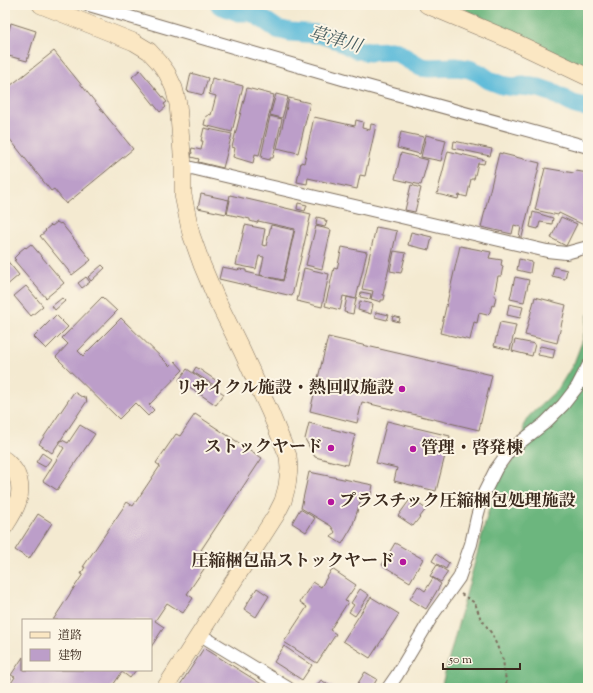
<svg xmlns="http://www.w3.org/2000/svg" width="593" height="693" viewBox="0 0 593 693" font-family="'Sorts Mill Goudy','Noto Serif JP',serif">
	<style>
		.forest { fill: #6cb67e; stroke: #54704e }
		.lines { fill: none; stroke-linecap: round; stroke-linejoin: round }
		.river { stroke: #5abad9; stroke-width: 19 }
		.building { fill: #bc9ec9 }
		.street-casing { stroke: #7c6d5d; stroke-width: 14 }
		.secondary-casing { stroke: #7c6d5d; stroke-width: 18 }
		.path { stroke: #7c6d5d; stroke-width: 2; stroke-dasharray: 3 3; stroke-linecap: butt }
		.street { stroke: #fff; stroke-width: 12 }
		.secondary { stroke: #fbe7c3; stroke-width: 17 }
		.poi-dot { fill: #b5179e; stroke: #fcf5e5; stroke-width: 1.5 }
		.labels { text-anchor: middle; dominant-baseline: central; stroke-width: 4; stroke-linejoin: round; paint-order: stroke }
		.poi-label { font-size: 17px; font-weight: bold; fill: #3b2a1e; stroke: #fcf5e5; text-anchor: end }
		.water-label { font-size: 18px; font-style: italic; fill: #465c5f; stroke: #fcf5e5 }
	</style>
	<rect width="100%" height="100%" fill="#fcf5e5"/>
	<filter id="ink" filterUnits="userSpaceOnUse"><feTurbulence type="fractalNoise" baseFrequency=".025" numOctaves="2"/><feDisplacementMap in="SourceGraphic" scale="8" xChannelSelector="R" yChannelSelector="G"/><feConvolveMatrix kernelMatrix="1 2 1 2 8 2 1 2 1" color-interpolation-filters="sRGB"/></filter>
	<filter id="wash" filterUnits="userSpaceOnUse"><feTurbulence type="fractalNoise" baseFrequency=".012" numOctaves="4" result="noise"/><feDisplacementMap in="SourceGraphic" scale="16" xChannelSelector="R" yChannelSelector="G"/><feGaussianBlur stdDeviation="0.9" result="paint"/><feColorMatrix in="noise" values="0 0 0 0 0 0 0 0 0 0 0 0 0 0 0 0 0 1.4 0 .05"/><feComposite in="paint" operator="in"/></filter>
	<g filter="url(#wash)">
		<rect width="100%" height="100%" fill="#f4ead1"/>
		<path class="forest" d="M460 5H588V69L522 36 468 11Z
			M588 314V688H441L498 476 520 453 524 432 523 426 529 416 558 389 574 363 583 339Z"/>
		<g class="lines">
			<path class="river" d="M220 5 238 12H249L255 14 277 29 290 32 319 34 338 40 349 46 358 50 369 52 390 51 397 52 404 57 421 67 429 68 457 67 469 69 479 73 489 80 502 85 514 87 523 86 539 88 551 92 573 104 580 106 588 107"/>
		</g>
		<g id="blocks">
			<path class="building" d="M11 23 36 31 27 61 5 55V43Z
				M54 51 133 149 66 204 54 189 51 191 5 133V90Z
				M140 70 167 102 164 104 166 107 160 112 132 77Z
				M191 73 208 78 203 95 187 91Z
				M212 78 243 86 232 132 204 125 206 116H208L209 114 211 115 216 96 209 94 210 92H209Z
				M247 88 274 95 259 155 255 154 253 163 233 157 235 148 232 147Z
				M276 94 288 97 282 118 270 115Z
				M289 98 310 103 298 153 277 148Z
				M270 116 282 119 273 158H270V160L262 158 263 156H261Z
				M314 117 355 126 356 120 363 122 362 128 370 130 371 124 376 125 365 176 360 175 357 189 308 178 307 184 297 182 301 162 304 163Z
				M204 128 232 134 223 168 198 162 199 159 191 157 192 152H191L192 148 201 150 203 141H201Z
				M401 132 424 137 420 154 397 148Z
				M426 135 446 140 441 161 421 157Z
				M454 141 492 149 490 156 453 148Z
				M448 151 485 160 484 164 478 163 474 179H471L467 197 459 195 458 199 437 194Z
				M401 153 428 160 421 185 395 179Z
				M499 153 540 163 522 237H519L521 227 514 225 512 234 481 227Z
				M545 168 574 173 576 171 588 173V227L559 213 558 215 535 210Z
				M411 185 421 188 415 212 405 210Z
				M201 194 229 200 226 214 198 208Z
				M230 195 311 214 292 296 219 279 222 267 238 270 239 269 246 270V272L283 281 295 229 258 221 257 223 250 221V219L227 214 230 200H229Z
				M298 203 307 205 305 211 297 209Z
				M533 212 553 218 552 224 540 222 538 229 530 227Z
				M317 217 325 219V221H327L325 227 316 225Z
				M561 217 577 224 566 246 551 238Z
				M57 222 60 224 61 223 91 260 72 275 40 236 46 231 45 230 51 225 52 226Z
				M245 225 265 229 262 245 266 246 271 225 294 230 283 280 260 275 264 257 259 256 256 269 236 265Z
				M316 226 331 230 322 269 306 265Z
				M376 227 397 231 383 295H385L384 300H381V302L371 299 373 291 362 289Z
				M411 232 432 237 429 250 408 245Z
				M31 244 64 283 46 298 14 260H16L14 258 19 253V252L25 247 26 248Z
				M460 246 491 252 489 258 502 260 501 265 503 266 501 276H498L494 296H496L494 306 492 305 490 312 487 315 479 313 477 323 474 322 470 340 440 333Z
				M342 247 367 252 356 299 343 296 340 310 325 306 334 268 337 269Z
				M394 251 406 253 401 273 390 271Z
				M5 258 19 275 5 287Z
				M519 259 532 262 530 273 517 270Z
				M102 265 105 268 91 281 88 277Z
				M554 267 567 270 565 279 552 276Z
				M304 268 329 274 322 307 297 301Z
				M86 277 90 282 82 288 78 283Z
				M515 277 529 280 524 302 510 299Z
				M26 286 43 306 31 316 14 296Z
				M361 292 371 294 370 299 360 297Z
				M102 297 117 311 78 351 83 356 121 318 170 366 175 361 183 370 149 405 154 410 148 416 135 403 119 419 56 357 68 344 62 338Z
				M347 297 356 299 353 314 344 312Z
				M535 297 566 305 557 343 525 335Z
				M62 298 65 301 55 310 52 306Z
				M360 301 373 304 371 314 358 310Z
				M509 304 523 307 520 318 507 315Z
				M376 312 389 315 387 320 375 317Z
				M56 315 68 327 46 349 34 337Z
				M393 316 400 318 399 322 392 320Z
				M500 322 516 325 510 350 494 346Z
				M328 337 492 375 479 430 362 402 357 423 310 411Z
				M515 340 535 344 532 356 512 351Z
				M540 346 555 349 553 358 538 355Z
				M196 367 220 383 217 387 193 372Z
				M187 369 224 394 216 405 179 380Z
				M74 392 82 397 83 396 87 399 86 400 87 401 52 453 39 444Z
				M195 414 262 458 201 550 212 557 187 594 193 598 183 613 167 603 155 621 164 627 151 647V620H53L83 574H81L85 567H83L127 502 133 506 160 466 156 463 176 434 180 436Z
				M387 421 450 436 436 491 394 481 397 468 376 463Z
				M309 423 355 435 347 465 315 457 305 439Z
				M80 425 95 434 57 490 43 481 64 448 59 444 62 440 68 443Z
				M42 453 51 459 45 467 36 462Z
				M309 472 373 485 371 495 363 494 352 527 342 544 331 537 335 532 331 526 301 508Z
				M411 498 426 509 413 526 398 516Z
				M300 509 315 518 306 532 292 523Z
				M38 514 52 523 29 559 15 550Z
				M395 543 423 559 410 582 382 565Z
				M436 554 449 563 446 569 432 561Z
				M437 565 448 572 441 582 430 576Z
				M332 569 356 585 345 601 348 602 330 630 336 634 317 663 284 642 307 607 300 602 313 582 321 587Z
				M433 578 441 584 426 609 410 599 418 586 425 591Z
				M257 588 269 596 256 617 244 609Z
				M360 589 369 595 355 616 349 612 354 605 351 603Z
				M371 597 399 614 370 658 343 641Z
				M284 646 312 665 302 680 274 662Z
				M204 648 268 688H178Z
				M23 657V670H136L130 678 122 672 111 688H8L15 677 11 675Z
				M365 672 377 679 372 688H355Z
				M5 674 11 678 5 688Z
				M321 680 334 688H315Z"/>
		</g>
	</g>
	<g filter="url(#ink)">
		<use href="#blocks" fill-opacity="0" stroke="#7c6d5d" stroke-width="1"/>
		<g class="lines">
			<g class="street-casing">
				<path id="street" d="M89 5 363 85 588 147
					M183 166 547 251 566 253 588 247
					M199 634 288 688
					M388 688 397 675 434 613 459 578 471 544 477 517 483 495 496 469 509 451 545 423 563 405 577 387 588 366"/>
			</g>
			<g class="secondary-casing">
				<path id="secondary" d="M41 5 134 42 149 51 159 62 167 73 174 88 178 104 183 166V195L191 234 202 265 216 298 242 351 270 412 288 456 289 469 287 486 283 501 276 515 165 688
					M427 5 508 39 588 77
					M5 460C9 464 15 469 17 475 25 494 15 511 5 526"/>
			</g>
			<path class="path" d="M461 594 475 603 480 617 492 634 503 660 507 688"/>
			<use href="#street" class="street"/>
			<use href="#secondary" class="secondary"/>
		</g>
	</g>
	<g class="poi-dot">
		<circle cx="402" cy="389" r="4"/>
		<circle cx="331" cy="448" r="4"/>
		<circle cx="413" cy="449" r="4"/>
		<circle cx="331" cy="502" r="4"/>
		<circle cx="403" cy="562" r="4"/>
	</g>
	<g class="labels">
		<g class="poi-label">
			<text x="394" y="389">リサイクル施設・熱回収施設</text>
			<text x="323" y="448">ストックヤード</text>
			<text x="421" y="449" text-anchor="start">管理・啓発棟</text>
			<text x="339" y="502" text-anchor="start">プラスチック圧縮梱包処理施設</text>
			<text x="395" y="562">圧縮梱包品ストックヤード</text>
		</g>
		<g class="water-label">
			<text transform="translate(335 41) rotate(16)">草津川</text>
		</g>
	</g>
	<rect width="593" height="693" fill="none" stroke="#fcf5e5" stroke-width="20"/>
	<rect x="22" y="619" width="130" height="52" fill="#fcf5e5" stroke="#afa495"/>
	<rect x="30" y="632" width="20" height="6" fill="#fbe7c3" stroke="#afa495"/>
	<text x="58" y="639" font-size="12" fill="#3b2a1e">道路</text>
	<rect x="30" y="649" width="20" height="12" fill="#bc9ec9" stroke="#afa495"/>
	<text x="58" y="659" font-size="12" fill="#3b2a1e">建物</text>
	<path d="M443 663v6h77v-6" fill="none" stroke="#3b2a1e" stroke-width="2"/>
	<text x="449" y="663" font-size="12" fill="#3b2a1e" stroke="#fcf5e5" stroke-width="3" paint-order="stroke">50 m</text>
</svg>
